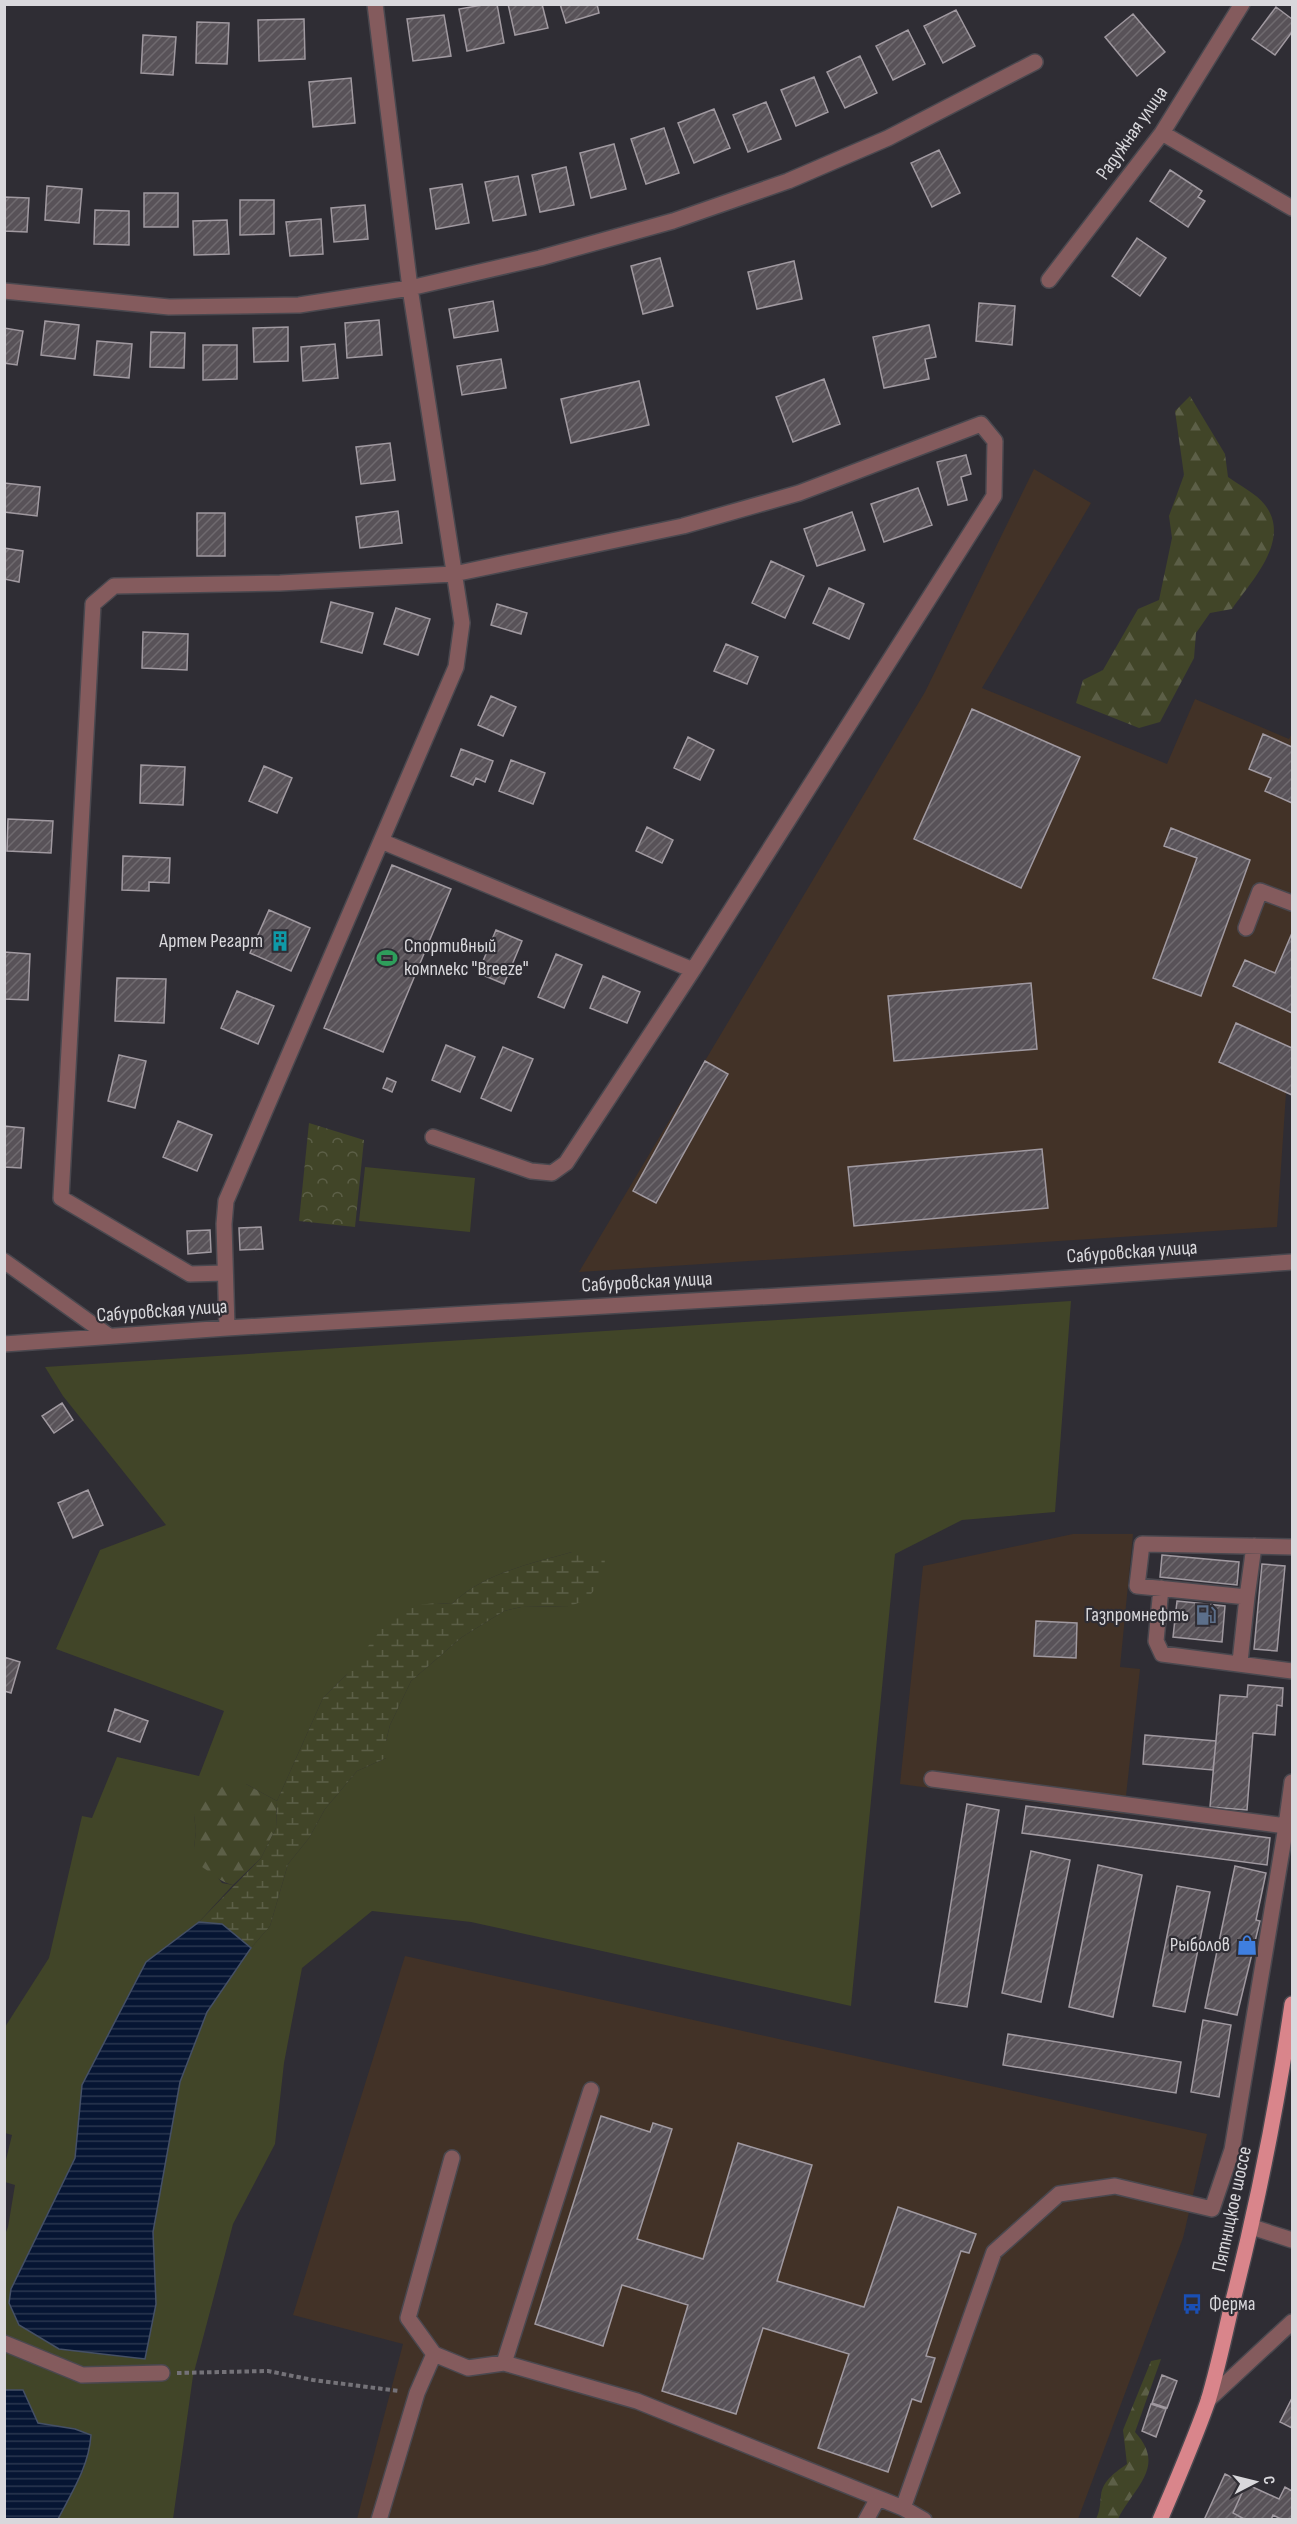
<svg xmlns="http://www.w3.org/2000/svg" width="1297" height="2524" viewBox="0 0 1297 2524" font-family="'Sofia Sans Condensed',sans-serif">
	<style>
		.industrial { fill: #423227 }
		.green { fill: #414528; fill-rule: evenodd }
		.forest { fill: url(#forest-firs) }
		.wetland { fill: url(#wetland-marsh) }
		.park { fill: url(#park-crowns) }
		.water { fill: url(#water-rules); stroke: #455066; stroke-width: 1.5 }
		.building { fill: url(#building-hatch); stroke: #a099a0; stroke-width: 1.5 }
		.lines { fill: none; stroke-linecap: round; stroke-linejoin: round }
		.minor-casing { stroke: #4a484f; stroke-width: 18 }
		.major-casing { stroke: #4a484f; stroke-width: 18 }
		.path { stroke: #747278; stroke-width: 4; stroke-dasharray: 4.5 3; stroke-linecap: butt }
		.minor { stroke: #845b5d; stroke-width: 15 }
		.major { stroke: #d9858b; stroke-width: 15 }
		.labels { text-anchor: middle; dominant-baseline: central; stroke-width: 4.5; stroke-linejoin: round; paint-order: stroke }
		.street-label { font-size: 20px; fill: #d9d8dc; stroke: #2f2d34 }
		.poi-label { font-size: 20px; fill: #d9d8dc; stroke: #2f2d34; text-anchor: end }
	</style>
	<defs>
		<pattern id="forest-firs" width="22" height="20" patternUnits="userSpaceOnUse" patternTransform="scale(1.5)"><rect width="22" height="20" fill="#414528"/><path d="M5 1l3.5 6h-7zM16 11l3.5 6h-7z" fill="#5c5f47"/></pattern>
		<pattern id="wetland-marsh" width="20" height="14" patternUnits="userSpaceOnUse" patternTransform="scale(1.5)"><rect width="20" height="14" fill="#414528"/><path d="M1 5h8M5 5V1M11 12h8M15 12V8" fill="none" stroke="#5c5f47"/></pattern>
		<pattern id="park-crowns" width="20" height="18" patternUnits="userSpaceOnUse" patternTransform="scale(1.5)"><rect width="20" height="18" fill="#414528"/><path d="M2 6a3 3 0 1 1 6 0M12 15a3 3 0 1 1 6 0" fill="none" stroke="#5c5f47"/></pattern>
		<pattern id="water-rules" width="6" height="5" patternUnits="userSpaceOnUse" patternTransform="scale(1.5)"><rect width="6" height="5" fill="#061533"/><path d="M0 2.5h6" fill="none" stroke="#2a3650"/></pattern>
		<pattern id="building-hatch" width="6" height="6" patternUnits="userSpaceOnUse" patternTransform="scale(1.5)"><rect width="6" height="6" fill="#585258"/><path d="M-1 1l2-2M0 6l6-6M5 7l2-2" fill="none" stroke="#6f6a6f"/></pattern>
	</defs>
	<rect width="100%" height="100%" fill="#2f2d34"/>
	<path class="industrial" d="M1034 469 1091 503 982 688 1167 764 1195 699 1289 739 1292 733V1095L1286 1093 1277 1227 579 1272 925 692Z
		M1073 1534H1133L1120 1667 1140 1669 1124 1814 900 1784 923 1566Z
		M405 1956 1207 2134 1183 2238 1078 2519H357L403 2344 293 2315Z"/>
	<path class="green" d="M365 1167 475 1178 470 1232 359 1221Z
		M1071 1301 1055 1512 962 1520 895 1554 851 2006 471 1922 372 1911 302 1968 284 2063 275 2144 233 2224 193 2376 173 2519H58L84 2469 75 2429 38 2423 23 2390H5L4 2237 8 2227 15 2185 5 2182V2164L12 2135 5 2133V2027L49 1958 82 1816 92 1818 117 1757 199 1776 224 1711 56 1649 100 1550 166 1525 63 1396 45 1367ZM572 1552 570 1606 521 1607 504 1611 462 1637 411 1681 390 1725 386 1741V1758L357 1771 325 1809 309 1838 288 1864 270 1926 251 1948 207 2012 180 2082 153 2232 156 2304 9 2303 11 2289 75 2157 146 1962 199 1922 233 1885 222 1883 194 1848 196 1831 194 1815 246 1784 277 1801 323 1698 346 1675 436 1603 452 1604C484 1573 530 1564 572 1552Z"/>
	<path class="forest" d="M1190 396 1225 454 1228 477C1239 485 1257 494 1265 505 1292 540 1251 581 1232 609L1210 613 1196 633 1194 658 1160 722 1139 728 1076 703 1083 680 1103 670 1138 609 1159 600 1172 538 1169 516 1184 475 1175 411Z
		M230 1781 246 1784 277 1801 276 1828 261 1858 233 1885C219 1882 210 1871 197 1864L194 1848 196 1831 194 1815 202 1801Z
		M1161 2359 1135 2432C1167 2467 1134 2487 1118 2519H1096C1100 2511 1100 2504 1101 2495 1103 2480 1116 2472 1127 2464L1123 2430 1151 2361Z"/>
	<path class="wetland" d="M572 1552 605 1557 604 1574 596 1588 586 1600 570 1606 521 1607 504 1611 462 1637 411 1681 390 1725 386 1741V1758L357 1771 325 1809 309 1838 288 1864 270 1926 251 1948 222 1924 199 1922 261 1858 276 1828 277 1801 323 1698 346 1675 389 1619 418 1605 436 1603 452 1604C484 1573 530 1564 572 1552Z"/>
	<path class="park" d="M309 1123 364 1140 355 1227 299 1221Z"/>
	<path class="water" d="M199 1922 222 1924 251 1948 207 2012 180 2082 153 2232 156 2304 145 2359 59 2349 19 2325 9 2303 11 2289 75 2158 82 2085 146 1962Z
		M5 2390H23L38 2423 75 2429 91 2435C89 2466 72 2492 58 2519H5Z"/>
	<path class="building" d="M488 4H497L504 43 467 51 459 9Z
		M508 4H542L548 28 515 35Z
		M560 4H597L599 13 566 23Z
		M1276 7 1292 19V32L1275 55 1252 39Z
		M956 10 975 46 943 63 924 26Z
		M1133 14 1165 52 1137 76 1105 37Z
		M444 15 451 56 413 61 407 19Z
		M304 19 305 59 259 61 258 20Z
		M197 22 229 23 227 64 196 63Z
		M908 30 925 64 893 80 876 46Z
		M143 35 176 37 173 75 141 73Z
		M860 56 877 93 845 108 827 72Z
		M814 77 828 112 796 126 781 90Z
		M351 78 355 123 313 127 309 82Z
		M766 102 781 139 748 152 733 115Z
		M714 109 730 148 694 163 678 123Z
		M664 128 679 173 646 184 631 139Z
		M614 144 626 189 591 198 580 153Z
		M939 150 960 193 932 207 911 163Z
		M566 167 574 205 540 212 532 175Z
		M1170 170 1202 191 1198 197 1205 201 1188 227 1150 201Z
		M518 176 526 215 493 221 485 182Z
		M462 184 469 223 436 229 430 189Z
		M47 186 82 189 79 223 45 220Z
		M144 193H178V227H144Z
		M4 197 29 198 27 232 4 231Z
		M240 200H274V234L240 235Z
		M365 205 368 239 334 242 331 208Z
		M95 210 129 211V245L94 244Z
		M321 219 323 254 290 256 286 222Z
		M227 220 229 254 194 255 193 221Z
		M1137 238 1166 258 1140 296 1112 276Z
		M660 258 673 306 643 314 631 266Z
		M794 261 802 299 757 309 748 272Z
		M493 301 498 331 454 338 449 309Z
		M979 303 1015 306 1012 345 976 341Z
		M379 320 382 355 347 358 345 323Z
		M45 321 79 325 75 359 41 355Z
		M929 325 936 357 925 359 929 379 884 388 873 337Z
		M288 327V361L254 362 253 328Z
		M4 328 23 331 17 365 4 363Z
		M151 332 185 333 184 368 150 367Z
		M97 341 132 344 129 378 94 375Z
		M335 344 338 378 303 381 301 347Z
		M203 345H237V379L203 380Z
		M501 359 506 388 462 395 457 366Z
		M824 379 840 424 793 442 776 397Z
		M639 381 649 425 571 443 561 399Z
		M390 443 395 480 361 484 356 447Z
		M966 455 971 474 961 477 967 500 948 505 937 462Z
		M4 483 40 487 37 516 4 512Z
		M918 488 932 525 884 542 871 504Z
		M398 511 402 543 360 548 356 517Z
		M852 512 865 550 817 566 804 529Z
		M197 513H225V556H197Z
		M4 548 23 551 19 582 4 579Z
		M771 561 804 576 785 618 752 603Z
		M829 588 864 604 849 639 813 623Z
		M331 602 373 613 362 653 321 642Z
		M497 604 527 613 521 634 491 625Z
		M396 608 430 619 418 655 384 644Z
		M143 632 188 634 187 670 142 668Z
		M726 644 758 657 747 684 714 671Z
		M491 696 516 707 503 736 478 725Z
		M972 709 1080 757 1021 888 914 839Z
		M1263 734 1292 747V803L1265 791 1271 778 1249 769Z
		M688 737 714 750 700 780 674 768Z
		M461 749 493 761 485 782 476 778 473 785 451 776Z
		M511 760 545 773 533 804 499 791Z
		M141 765 185 767 183 805 140 803Z
		M264 766 292 778 277 813 249 801Z
		M8 819 53 821 51 853 7 851Z
		M647 827 673 840 662 863 636 851Z
		M1171 828 1250 860 1201 996 1153 978 1197 858 1164 846Z
		M123 856 170 858 169 883 149 882V891L122 890Z
		M392 865 451 889 383 1052 324 1028Z
		M269 910 310 928 291 971 250 953Z
		M496 930 522 941 504 984 478 973Z
		M1292 933V1013L1233 986 1245 960 1275 973Z
		M4 952 30 954 28 1000 4 999Z
		M556 954 582 965 564 1008 538 997Z
		M603 976 640 992 627 1023 590 1008Z
		M117 978 166 979 164 1023 115 1021Z
		M1031 983 1037 1049 894 1061 888 996Z
		M237 991 274 1006 258 1044 221 1028Z
		M1236 1023 1292 1048V1095L1219 1062Z
		M446 1045 475 1057 460 1092 432 1080Z
		M503 1047 533 1059 511 1111 481 1098Z
		M119 1055 146 1061 135 1108 108 1101Z
		M705 1061 728 1074 656 1203 633 1191Z
		M387 1078 396 1082 392 1092 383 1088Z
		M178 1121 212 1135 197 1171 163 1157Z
		M4 1126 24 1128 21 1168 4 1167Z
		M1042 1149 1048 1208 854 1226 848 1167Z
		M261 1227 263 1249 240 1250 239 1228Z
		M210 1230 211 1252 188 1254 187 1231Z
		M62 1403 73 1420 54 1433 42 1416Z
		M88 1490 103 1525 73 1538 58 1503Z
		M1162 1555 1239 1562 1237 1585 1160 1577Z
		M1262 1564 1285 1566 1277 1651 1254 1649Z
		M1177 1601 1225 1606 1222 1642 1173 1637Z
		M1036 1621 1077 1623 1076 1658 1034 1656Z
		M4 1657 20 1662 11 1693 4 1691Z
		M1248 1685 1283 1688 1282 1706 1277 1705 1275 1735 1253 1733 1247 1810 1210 1807 1220 1695 1247 1697Z
		M115 1709 148 1721 140 1742 108 1731Z
		M1145 1735 1216 1741 1213 1770 1143 1764Z
		M967 1804 999 1810 967 2007 935 2002Z
		M1026 1806 1270 1838 1267 1865 1022 1833Z
		M1031 1851 1070 1860 1041 2002 1002 1993Z
		M1098 1865 1142 1875 1113 2017 1069 2007Z
		M1235 1866 1266 1873 1256 1920 1260 1921 1237 2015 1205 2008Z
		M1177 1886 1210 1892 1185 2012 1153 2006Z
		M1203 2020 1231 2025 1219 2097 1191 2092Z
		M1008 2034 1181 2062 1176 2093 1003 2065Z
		M601 2116 650 2132 653 2123 672 2129 637 2239 703 2259 738 2143 812 2165 777 2281 864 2307 898 2207 976 2234 969 2253 961 2251 926 2356 935 2358 921 2402 912 2399 888 2472 818 2448 849 2354 763 2328 736 2414 662 2391 688 2305 622 2285 603 2346 535 2324Z
		M1162 2375 1177 2381 1167 2408 1152 2403Z
		M1292 2398V2428L1280 2422Z
		M1151 2404 1166 2409 1156 2437 1142 2431Z
		M1225 2474 1246 2484 1233 2513 1246 2520H1204Z
		M1246 2484 1279 2499 1285 2487 1292 2491V2520H1283L1273 2515 1271 2520H1246L1233 2513Z"/>
	<g class="lines">
		<g class="minor-casing">
			<path id="minor" d="M1162 133 1292 208
				M1049 280 1162 133 1242 4
				M4 291 169 307 299 305 410 288 540 258 673 221 788 181 888 138 1035 62
				M1246 928 1260 891 1292 903
				M433 1137 531 1171 552 1173 566 1163 693 970
				M4 1261 109 1336
				M225 1273 190 1274 61 1198 93 604 114 586 280 583 454 574 683 526 799 493 981 424 995 441 994 496 693 970 381 841
				M227 1328 224 1224 226 1201 456 667 462 623 410 288 375 4
				M4 1344 227 1328 1001 1283 1292 1262
				M1161 1588 1156 1641 1162 1654 1292 1671
				M1247 1597 1254 1546
				M1240 1662 1247 1597 1137 1586 1142 1544 1292 1547
				M1292 1782 1286 1826 1292 1827
				M452 2158 408 2318 434 2354 468 2368 504 2363 637 2401 903 2508 924 2520
				M1252 2227 1292 2240
				M4 2343 82 2375 162 2373
				M504 2363 591 2090
				M1208 2400 1292 2322
				M903 2508 994 2252 1059 2194 1115 2186 1212 2209 1232 2150 1286 1826 932 1779
				M379 2520 417 2393 434 2354
				M866 2520 878 2498"/>
		</g>
		<g class="major-casing">
			<path id="major" d="M1160 2520C1177 2480 1194 2441 1208 2401 1217 2371 1224 2339 1231 2308 1257 2208 1277 2106 1292 2004"/>
		</g>
		<path class="path" d="M177 2373 268 2371 313 2380 399 2391"/>
		<use href="#minor" class="minor"/>
		<use href="#major" class="major"/>
	</g>
	<defs>
		<g id="building-bare" transform="scale(1.62)"><path d="M-4-6H4V6H1V3H-1V6H-4ZM-2.5-4.3h1.7v1.8h-1.7ZM.8-4.3h1.7v1.8H.8ZM-2.5-1h1.7V.8h-1.7ZM.8-1h1.7V.8H.8Z" fill="#0f9aa8" stroke="#2f2d34" stroke-width="2.5" paint-order="stroke"/></g>
		<g id="stadium-bare" transform="scale(1.62)"><path d="M0-5a6.5 5 0 1 0 0 10a6.5 5 0 1 0 0-10ZM-3.5-1.8h7v3.6h-7Z" fill="#2e9e5b" stroke="#2f2d34" stroke-width="2.5" paint-order="stroke"/></g>
		<g id="fuel-bare" transform="scale(1.62)"><path d="M-5.5-6h7V0h2V4h1.3V-2.5L3-4.5l.8-.8L6-3V5H2.5V1h-1V6h-7ZM-4.2-4.7v3.2H.2V-4.7Z" fill="#5c6f8a" stroke="#2f2d34" stroke-width="2.5" paint-order="stroke"/></g>
		<g id="shop-bare" transform="scale(1.62)"><path d="M-5-2.5h2.3a2.7 3.5 0 0 1 5.4 0H5L5.5 6h-11ZM-1.5-2.5h3a1.5 2.3 0 0 0-3 0Z" fill="#3f7fe0" stroke="#2f2d34" stroke-width="2.5" paint-order="stroke"/></g>
		<g id="bus-bare" transform="scale(1.62)"><path d="M-5-6H5V4H4V6H2V4H-2V6H-4V4H-5ZM-3.5-4V0h7V-4ZM-3.5 1.2v1.5H-2V1.2ZM2 1.2v1.5H3.5V1.2Z" fill="#1a4fb4" stroke="#2f2d34" stroke-width="2.5" paint-order="stroke"/></g>
	</defs>
	<g fill-rule="evenodd">
		<use href="#building-bare" x="280" y="941"/>
		<use href="#stadium-bare" x="387" y="958"/>
		<use href="#fuel-bare" x="1206" y="1615"/>
		<use href="#shop-bare" x="1247" y="1945"/>
		<use href="#bus-bare" x="1192" y="2304"/>
	</g>
	<g class="labels">
		<g class="street-label">
			<text transform="translate(1132 133) rotate(-55)">Радужная улица</text>
			<text transform="translate(1132 1252) rotate(-4)">Сабуровская улица</text>
			<text transform="translate(647 1282) rotate(-3)">Сабуровская улица</text>
			<text transform="translate(162 1311) rotate(-4)">Сабуровская улица</text>
			<text transform="translate(1232 2209) rotate(-78)">Пятницкое шоссе</text>
		</g>
		<g class="poi-label">
			<text x="263" y="941">Артем Регарт</text>
			<text x="404" y="946" text-anchor="start">Спортивный<tspan x="404" dy="23">комплекс "Breeze"</tspan></text>
			<text x="1189" y="1615">Газпромнефть</text>
			<text x="1230" y="1945">Рыболов</text>
			<text x="1209" y="2304" text-anchor="start">Ферма</text>
		</g>
	</g>
	<rect width="1297" height="2524" fill="none" stroke="#d9d8dc" stroke-width="12"/>
	<g transform="translate(1255 2482) rotate(83)" stroke="#2f2d34" stroke-width="4.5" paint-order="stroke">
	<path d="M0-4.5L10 22L0 15L-10 22Z" fill="#d9d8dc"/>
	<text y="-9" font-size="16" font-weight="bold" text-anchor="middle" fill="#d9d8dc">С</text>
	</g>
</svg>
